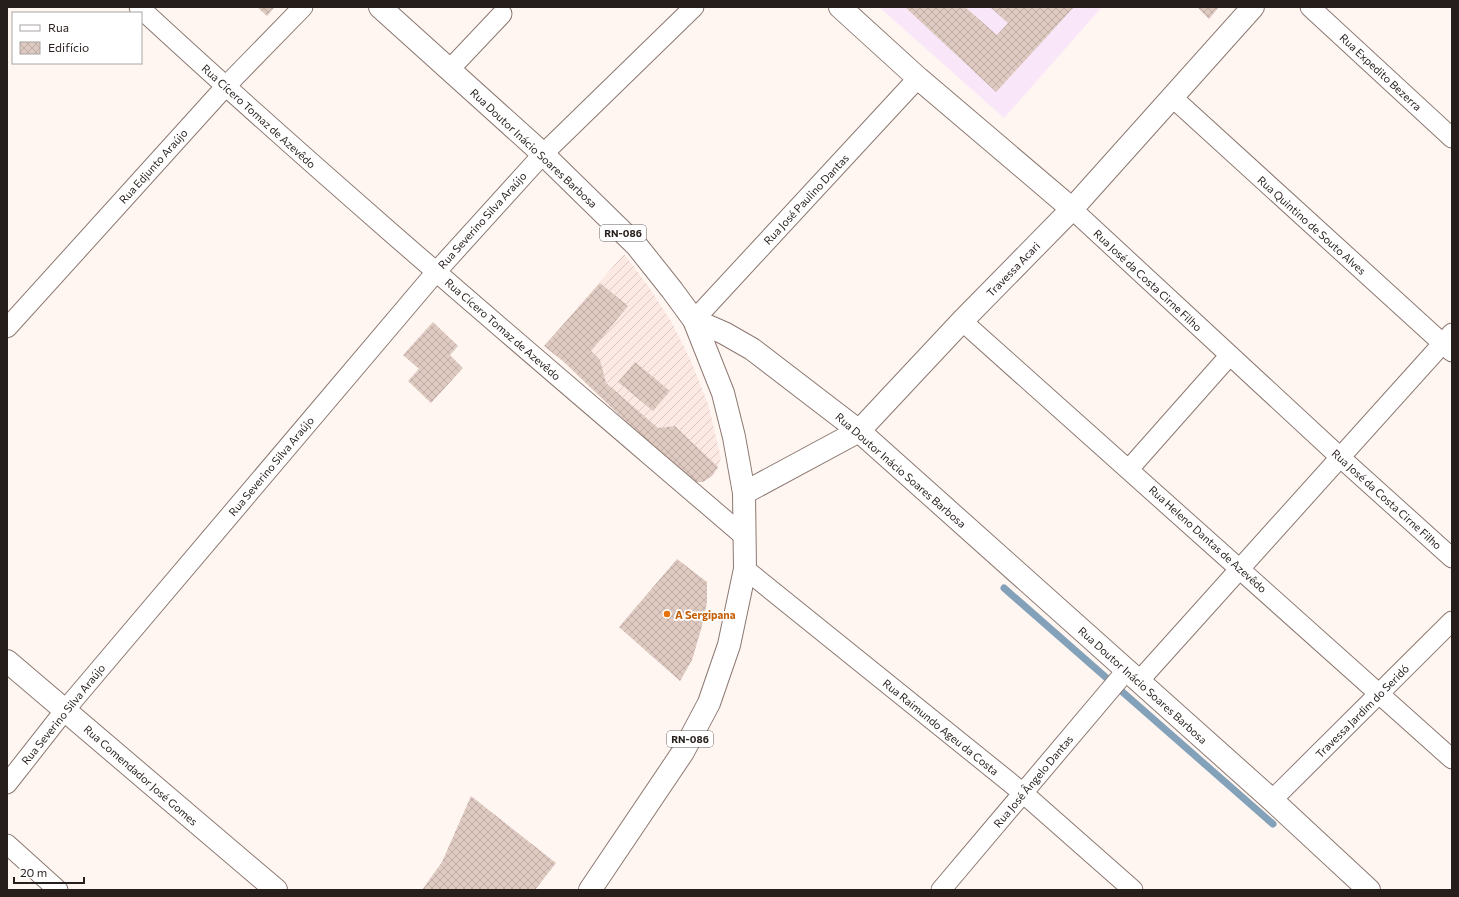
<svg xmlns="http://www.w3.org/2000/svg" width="1459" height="897" viewBox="0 0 1459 897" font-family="Commissioner,sans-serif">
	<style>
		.industrial { fill: url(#industrial-furrows) }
		.education { fill: #f9e7f9 }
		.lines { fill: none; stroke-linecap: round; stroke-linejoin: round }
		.stream { stroke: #84a1ba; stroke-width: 7 }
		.building { fill: url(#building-cross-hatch) }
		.street-casing { stroke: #8c7871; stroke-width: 21 }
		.secondary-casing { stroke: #8c7871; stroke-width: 24 }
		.primary-casing { stroke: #8c7871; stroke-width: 24 }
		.street { stroke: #fff; stroke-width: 19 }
		.secondary { stroke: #fff; stroke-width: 22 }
		.primary { stroke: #fff; stroke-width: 22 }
		.food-dot { fill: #e8710a; stroke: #fff; stroke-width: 1.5 }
		.labels { text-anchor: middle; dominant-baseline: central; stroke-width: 3.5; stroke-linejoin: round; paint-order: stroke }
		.shield { fill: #fff; stroke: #67625f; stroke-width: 1 }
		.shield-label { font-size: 10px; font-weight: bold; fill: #261e1b }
		.street-label { font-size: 11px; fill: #261e1b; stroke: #fff }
		.food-label { font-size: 11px; font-weight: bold; fill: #c56008; stroke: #fff; text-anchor: start }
	</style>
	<defs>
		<pattern id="industrial-furrows" width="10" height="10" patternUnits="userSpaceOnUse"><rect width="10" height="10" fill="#fde9e3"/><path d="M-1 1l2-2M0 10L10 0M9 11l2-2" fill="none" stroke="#d9c7c2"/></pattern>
		<pattern id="building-cross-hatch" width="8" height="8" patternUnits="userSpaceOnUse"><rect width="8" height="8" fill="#dfcac1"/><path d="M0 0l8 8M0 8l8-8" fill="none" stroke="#bfada5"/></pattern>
	</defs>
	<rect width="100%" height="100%" fill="#fff6f2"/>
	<path class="industrial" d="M624 254 649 287 672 323 691 361 708 404 721 458 718 467 712 476 703 482H693L687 480 564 362 544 346Z"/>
	<path class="education" d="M879 7H1102L1004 118Z"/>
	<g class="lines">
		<path class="stream" d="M1004 588 1273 824"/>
	</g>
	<path class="building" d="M257 7H275L267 16Z
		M905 7H965L997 35 1008 23 990 7H1074L996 92Z
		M1197 7H1219L1209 19Z
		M600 283 628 306 591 351 600 360 606 383 658 428 675 426 718 467 712 476 703 482H693L687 480 564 362 544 346Z
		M433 322 458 346 450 355 463 368 431 403 408 381 419 369 403 355Z
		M635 362 670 391 653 411 618 382Z
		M677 559 707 582V602L702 626 692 660 680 681 619 627Z
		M471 796 556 863 535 890H422L442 862Z"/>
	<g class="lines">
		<g class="street-casing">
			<path id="street" d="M139 7C336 189 541 362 745 537
				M1310 7 1452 138
				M450 69 502 14
				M1172 97 1452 352
				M1072 209 1341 458 1452 558
				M694 320 918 78
				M962 321 1452 759
				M7 328 225 87 303 7
				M1129 469 1230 355
				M745 569 1023 793 1133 890
				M1138 682 1452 333
				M7 784 65 710 436 272 543 154 694 7
				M1272 800 1452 621
				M7 844 58 890
				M941 890 1126 671"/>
		</g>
		<g class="secondary-casing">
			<path id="secondary" d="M840 7 918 78 1072 209
				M694 320 724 333 752 349 859 431 1272 800 1369 890
				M744 493 859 431 962 321 1072 209 1253 7
				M7 661 276 890"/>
		</g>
		<g class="primary-casing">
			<path id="primary" d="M380 7 543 154 637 246 672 290 694 320 723 393 734 437 744 493 745 569 729 645 709 703 683 752 590 890"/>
		</g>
		<use href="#street" class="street"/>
		<use href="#secondary" class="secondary"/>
		<use href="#primary" class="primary"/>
	</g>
	<circle class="food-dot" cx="667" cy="614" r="4"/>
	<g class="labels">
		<g class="shield">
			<rect x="600" y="225" width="46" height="16" rx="3"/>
			<rect x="667" y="731" width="46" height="16" rx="3"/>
		</g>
		<g class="shield-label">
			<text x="623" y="233">RN-086</text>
			<text x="690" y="739">RN-086</text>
		</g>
		<g class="street-label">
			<text transform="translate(1381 72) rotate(43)">Rua Expedito Bezerra</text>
			<text transform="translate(259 116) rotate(42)">Rua Cícero Tomaz de Azevêdo</text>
			<text transform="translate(534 148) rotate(43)">Rua Doutor Inácio Soares Barbosa</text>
			<text transform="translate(153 166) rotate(-48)">Rua Edjunto Araújo</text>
			<text transform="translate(806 199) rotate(-47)">Rua José Paulino Dantas</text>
			<text transform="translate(482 220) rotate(-48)">Rua Severino Silva Araújo</text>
			<text transform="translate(1312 225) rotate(42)">Rua Quintino de Souto Alves</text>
			<text transform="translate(1013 269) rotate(-46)">Travessa Acari</text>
			<text transform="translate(1148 280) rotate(43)">Rua José da Costa Cirne Filho</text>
			<text transform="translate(503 329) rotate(41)">Rua Cícero Tomaz de Azevêdo</text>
			<text transform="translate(271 466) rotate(-50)">Rua Severino Silva Araújo</text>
			<text transform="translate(901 470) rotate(41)">Rua Doutor Inácio Soares Barbosa</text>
			<text transform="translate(1387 499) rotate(42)">Rua José da Costa Cirne Filho</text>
			<text transform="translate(1208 539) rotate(42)">Rua Heleno Dantas de Azevêdo</text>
			<text transform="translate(1143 685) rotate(42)">Rua Doutor Inácio Soares Barbosa</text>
			<text transform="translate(1362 711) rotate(-45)">Travessa Jardim do Seridó</text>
			<text transform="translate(63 714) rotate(-51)">Rua Severino Silva Araújo</text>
			<text transform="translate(941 727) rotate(39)">Rua Raimundo Ageu da Costa</text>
			<text transform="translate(141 775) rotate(41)">Rua Comendador José Gomes</text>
			<text transform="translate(1033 781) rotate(-50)">Rua José Ângelo Dantas</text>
		</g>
		<g class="food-label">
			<text x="675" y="614">A Sergipana</text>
		</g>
	</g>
	<rect width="1459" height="897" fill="none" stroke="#261e1b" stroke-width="16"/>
	<rect x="12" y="12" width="130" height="52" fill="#ffffff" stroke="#a8a5a4"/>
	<rect x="20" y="25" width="20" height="6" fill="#ffffff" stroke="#a8a5a4"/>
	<text x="48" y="32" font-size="12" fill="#261e1b">Rua</text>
	<rect x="20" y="42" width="20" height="12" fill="url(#building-cross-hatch)" stroke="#a8a5a4"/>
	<text x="48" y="52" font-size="12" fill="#261e1b">Edifício</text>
	<path d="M14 877v6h70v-6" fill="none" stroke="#261e1b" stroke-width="2"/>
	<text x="20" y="877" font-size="12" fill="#261e1b" stroke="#ffffff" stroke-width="3" paint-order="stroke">20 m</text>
</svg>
